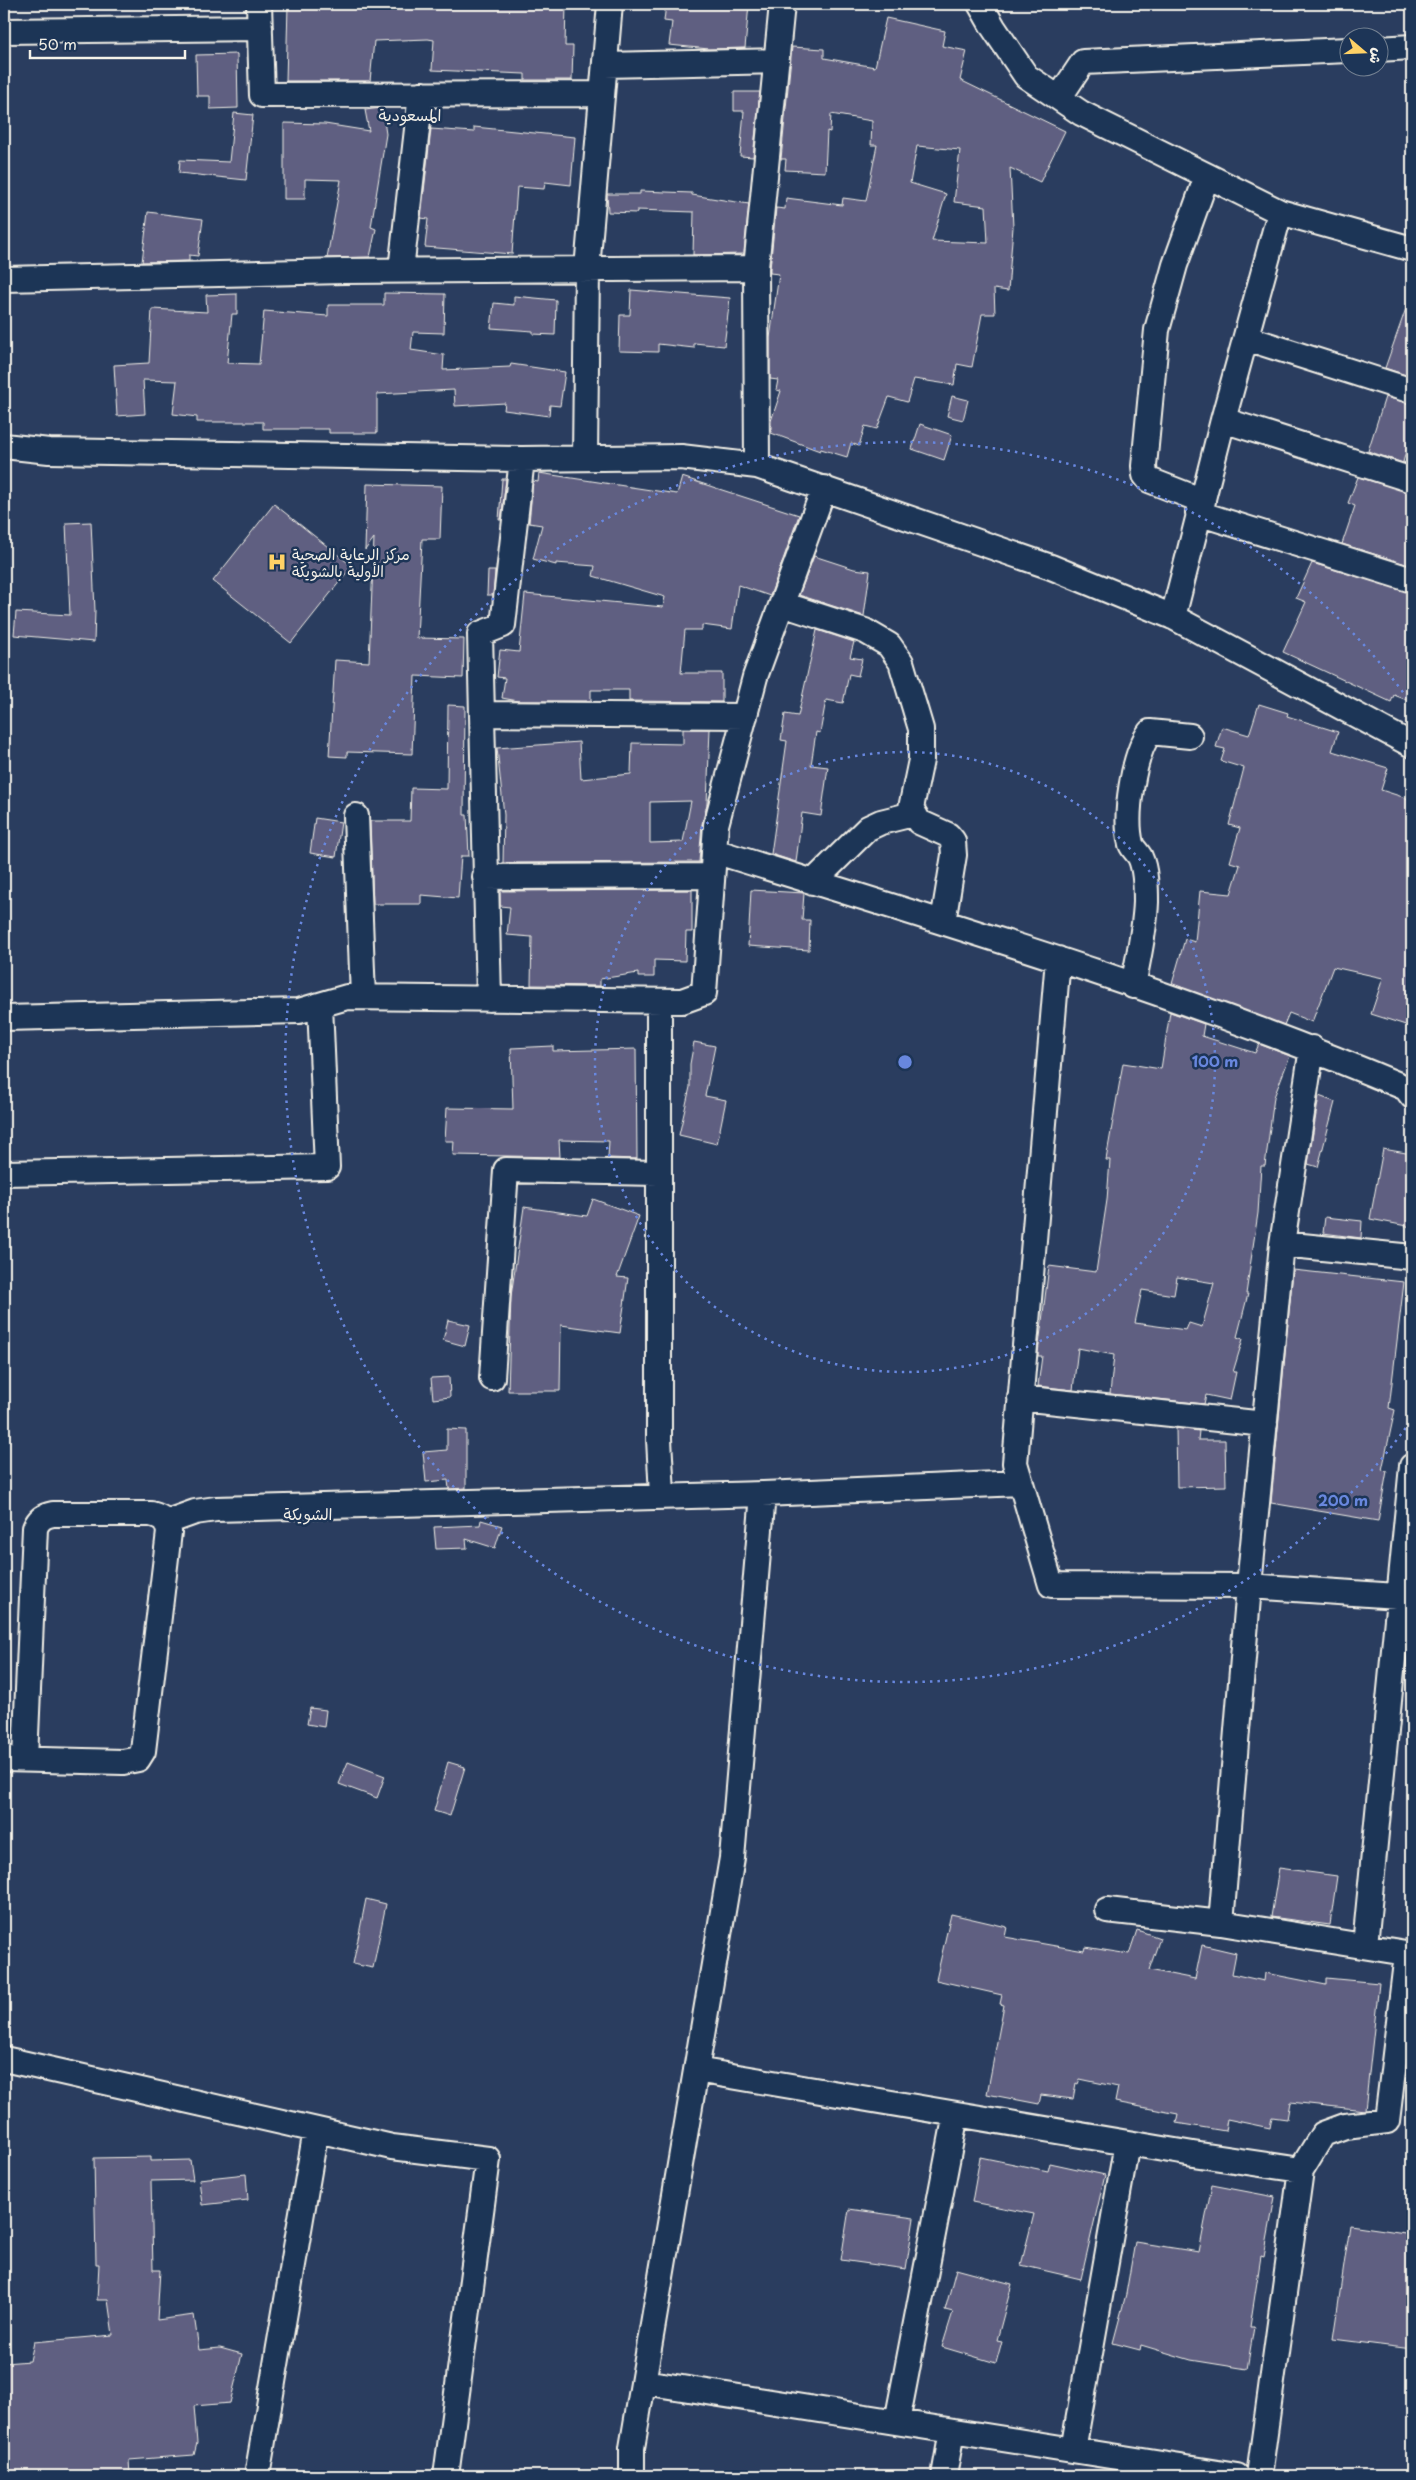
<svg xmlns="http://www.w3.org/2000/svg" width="1416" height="2480" viewBox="0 0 1416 2480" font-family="'Playpen Sans','Playpen Sans Arabic',sans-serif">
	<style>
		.building { fill: #5f5f81; stroke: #f4f1e8; fill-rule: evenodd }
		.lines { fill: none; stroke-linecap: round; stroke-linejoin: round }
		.minor-casing { stroke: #f4f1e8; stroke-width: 28 }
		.minor { stroke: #1d3557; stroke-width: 24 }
		.ring { fill: none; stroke: #6887de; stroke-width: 2.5; stroke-dasharray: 2.5 5 }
		.labels { text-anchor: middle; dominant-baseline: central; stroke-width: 5; stroke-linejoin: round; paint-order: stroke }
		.poi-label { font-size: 15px; fill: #f4f1e8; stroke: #1d3557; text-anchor: start }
		.neighbourhood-label { font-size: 16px; fill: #f4f1e8; stroke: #1d3557 }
		.centre { fill: #6887de; stroke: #1d3557; stroke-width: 2.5 }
		.ring-label { font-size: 15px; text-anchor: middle; font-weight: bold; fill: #6887de; stroke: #1d3557; stroke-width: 5; stroke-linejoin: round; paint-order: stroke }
	</style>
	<rect width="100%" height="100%" fill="#2a3d5f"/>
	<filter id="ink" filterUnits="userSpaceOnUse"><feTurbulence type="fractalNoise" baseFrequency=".02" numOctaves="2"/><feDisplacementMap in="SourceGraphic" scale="10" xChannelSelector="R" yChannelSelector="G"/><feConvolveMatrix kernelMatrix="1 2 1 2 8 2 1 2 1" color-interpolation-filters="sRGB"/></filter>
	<g filter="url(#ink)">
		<path class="building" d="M339 4H566L565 46H573L572 80H525V74L432 70 434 40 428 39 374 41 370 81H286L288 5Z
			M666 4H749L745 48 709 49 669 45 672 22 664 21Z
			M886 18 945 31 942 46 967 51 960 80 1065 131 1040 182 1010 168 1013 227 1008 291 994 289 995 314H982L972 367 957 364 954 385 914 379 907 402 889 397 877 429 865 426 859 446 851 443 847 457 821 449 820 451 771 433V421L781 391 776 390 778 380 770 379V338L779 274 770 273V269L776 208 785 209 786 198 842 205 843 198 866 201 877 145H871L872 121 831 114 830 132 827 131 825 172 785 170 786 159H781L792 47 824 49V58L875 67ZM917 146 960 150 954 202 986 206 988 243 932 241 946 194 910 183Z
			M237 54 238 108 210 109V96H197L196 55Z
			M734 92H760L753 157 740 156 744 111H734Z
			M382 108 386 134 371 227 376 229 370 257 327 258 341 180 305 179V199H284V123L325 124 369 131 365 110Z
			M234 113 253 115 246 180 179 173 180 160 229 162Z
			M474 127 575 137 571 185 545 182 544 189 517 187 512 254 425 247 428 219 421 218 431 129 474 132Z
			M640 191 692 193V195L749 204 744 254 693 255 694 212 637 210V213L608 212 607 194H640Z
			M148 212 203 219 198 256 189 255V261L142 262Z
			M631 290 730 298 724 346 694 343V348L658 344V352L619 351 620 315H630Z
			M384 293 445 294 444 333 413 332 411 350 444 355 443 370 510 367 511 364 565 372 560 406 550 405 549 416 504 410 505 403 455 406 454 390 377 394V433H329V429H263V422H197V417L173 414 177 381 143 380 145 414 117 416 114 365 149 363 152 309 207 312 206 295 237 294V314H232L227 363 259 364 264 311 328 316V305H384Z
			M514 296 556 300 555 335 533 334V331L491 328 494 303 514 305Z
			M1410 297 1412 298V377L1385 368Z
			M952 396 968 400 963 420 947 416Z
			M1385 397 1412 404V432L1403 462 1412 464V466L1368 451Z
			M920 424 952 435 944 460 912 449Z
			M539 473 677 494 682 477 799 515 770 596 738 585 732 629 702 625V630H685L681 673H722V702L629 701V690H591V701H518L502 698 505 678 497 677 500 650 519 652 525 594 663 607 665 597 593 576 595 566 556 563V565L533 559 542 525 529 523 533 481 538 482Z
			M1358 477 1412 493V566L1342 544 1355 506 1348 503Z
			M502 479H506L501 520H499Z
			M367 484 442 486 440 539H422L417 638 464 639 463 678 415 676 412 754 347 752V757L329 756 335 660 369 662 374 538 365 550Z
			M274 504 352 566 291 643 213 581Z
			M91 522 95 611 94 642 14 635 16 612 70 615 66 523Z
			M814 556 854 569 870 571 864 616 799 595Z
			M1312 563 1412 593V702L1394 695 1391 702 1283 652 1306 602 1296 598Z
			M488 571H495L493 595H487Z
			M817 630 854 642 850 657 862 659 858 676 849 674 843 703 826 700 820 733 816 732 811 765 828 767 821 816 802 813 796 862 771 854 787 741 781 740 785 714 798 716Z
			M1259 704 1288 713 1287 716 1338 732 1332 751 1388 768 1381 790 1412 800V1027L1371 1014 1383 978 1333 967 1312 1022 1289 1013 1284 1025 1172 984 1185 939 1195 942 1200 891 1231 894 1240 865 1230 862 1240 828 1229 825 1244 768 1221 761 1225 749 1216 747 1222 727 1249 735Z
			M448 705 465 706 464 815H467L469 856H461L458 898 421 895V904H373L370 821H410L411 788 447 789Z
			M683 729H710L707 804 702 824 699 862 503 863 504 815 497 748 579 742 581 779 631 774 632 743 683 744ZM691 801 683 842 650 843V802Z
			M315 818 341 822 336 857 310 853Z
			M692 890V932H686L685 961 654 960V977H638V973L600 979V986L531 985 532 937 507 935 510 907 500 906V891Z
			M751 890 804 893 802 920H810L809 950 748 946Z
			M1170 1012 1204 1024 1202 1036 1255 1053 1259 1044 1290 1056 1274 1097 1265 1166H1261L1258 1213 1246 1294H1248L1237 1337 1243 1339 1233 1372H1236L1230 1400 1206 1395 1204 1404 1110 1394 1114 1355 1078 1348 1073 1390 1038 1386 1042 1356H1038V1353L1049 1266 1096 1272 1107 1200 1110 1160H1106L1123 1063 1161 1069ZM1177 1277 1214 1283 1202 1327 1189 1323 1186 1330 1135 1323 1142 1290 1174 1295Z
			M694 1042 715 1046 705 1096 726 1100 717 1144 679 1135 690 1087V1064Z
			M553 1046V1051L636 1049 637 1159 608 1158 609 1141 559 1140 560 1157 453 1155 454 1141H445L447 1108 513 1109 511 1048Z
			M1319 1096 1335 1102 1318 1167 1308 1164Z
			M1383 1149 1412 1154V1227L1370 1219Z
			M593 1199 639 1216 617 1277 628 1278 620 1333 561 1325 560 1391H508L511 1296 524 1207 587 1216Z
			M1325 1217 1362 1221 1361 1238 1323 1233Z
			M1293 1270 1404 1282 1389 1408 1395 1410 1382 1470 1387 1471 1378 1521 1271 1503Z
			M448 1320 470 1325 465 1346 443 1340Z
			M449 1377 450 1397 433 1399 431 1378Z
			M1176 1428 1199 1431 1198 1440H1225L1226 1486 1177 1487Z
			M447 1429 466 1430V1488L449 1489 448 1480 426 1482 423 1452 447 1450Z
			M481 1520 502 1526 495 1548 466 1539 467 1548 436 1549 434 1527 480 1525Z
			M310 1708 326 1710 324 1727 307 1724Z
			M348 1762 385 1776 377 1798 339 1784Z
			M448 1762 465 1767 450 1816 434 1811Z
			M1279 1868 1337 1876 1330 1925 1271 1917Z
			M366 1899 386 1904 373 1968 353 1964Z
			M951 1914 1007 1927 1005 1937 1084 1951 1085 1947 1129 1954 1137 1930 1160 1938 1149 1970 1195 1979 1202 1945 1236 1953 1232 1974 1264 1981 1265 1973 1326 1985V1978L1379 1983 1365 2110 1290 2102 1287 2119 1272 2117 1270 2128 1227 2119 1225 2131 1176 2123 1178 2114 1115 2102 1118 2087 1080 2079 1078 2084 1076 2083 1073 2099 1041 2095 1039 2104 987 2094 1004 2005 1000 2004 1002 1995 936 1980Z
			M151 2157V2161L190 2160 193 2180 151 2181 153 2270H160L157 2320 194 2315 199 2350 220 2348 242 2354 230 2403 194 2406 197 2443 194 2455 129 2460 130 2476H4V2363L30 2361 34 2342 113 2335 108 2300H97L99 2264H96L94 2158Z
			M980 2157 1048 2171 1050 2163 1105 2175 1081 2279 1021 2265 1034 2214 972 2202Z
			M246 2174 248 2200 202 2205 199 2179Z
			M1212 2185 1275 2197 1264 2257 1261 2256 1250 2327H1254L1247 2369 1191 2360 1141 2345 1140 2350 1113 2343 1126 2294 1135 2242 1199 2252Z
			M849 2209 914 2218 906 2269 841 2260Z
			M1350 2225 1412 2234V2349L1333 2339Z
			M956 2269 1012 2284 997 2340 1002 2341 996 2363 942 2347 953 2312 945 2310Z"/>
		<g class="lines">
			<g class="minor-casing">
				<path id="minor" d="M259 4 262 95 602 94
					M980 4 993 27 1026 76 1081 113 1280 212 1412 249
					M4 31 260 28
					M1378 49 1412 47
					M605 65 777 61
					M1059 98 1083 62 1348 50
					M401 270 421 94
					M4 279 344 271 756 268
					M1246 338 1412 391
					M1223 420 1412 480
					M4 446 49 451 522 459 681 457 757 466 1051 567 1173 617 1412 745
					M585 458 587 269 610 4
					M757 466 756 268 782 4
					M1203 501 1149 480 1145 475 1144 466 1157 330 1175 265 1207 176
					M1198 513 1412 580
					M782 604 865 631 889 645 901 662 921 729V760L911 808 919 822 948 835 953 841 954 855 943 922
					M1173 617 1223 420 1280 212
					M482 714 745 716
					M356 816 363 997
					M714 851C946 923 1182 993 1406 1088L1412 1096
					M485 877 712 876
					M813 882 868 828 881 822 913 814
					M1058 959 1015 1463 1051 1585 1249 1586 1412 1597
					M1133 986C1138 959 1145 930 1146 902 1146 889 1146 870 1140 857 1137 852 1133 849 1131 844 1124 816 1133 755 1150 732L1190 736
					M489 999 480 634 503 625 522 459
					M659 1001V1439L662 1495
					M4 1018 299 1011 347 997 682 1001 704 993 716 825 755 677 824 488
					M4 1173 327 1167 320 1005
					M1282 1244 1412 1257
					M492 1378 506 1170 658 1173
					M1020 1398 1265 1424
					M167 1522 195 1512 216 1509 763 1494 1021 1483
					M4 1759 123 1762 138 1759 143 1751 169 1532C166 1520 163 1517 151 1514H53C43 1516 39 1519 35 1528L25 1759
					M1107 1910 1221 1923 1412 1954
					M1221 1923 1249 1586 1282 1244 1312 1048
					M1365 1945 1412 1466
					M4 2059 392 2147 488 2159 446 2476
					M696 2070 1193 2154 1301 2170
					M644 2382 1237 2476
					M897 2422 956 2114
					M1073 2450 1127 2143
					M257 2476 316 2130
					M632 2476V2448L732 1858 763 1494
					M944 2476 952 2431
					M1259 2476 1301 2170 1323 2134 1345 2126 1387 2121 1407 1954"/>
			</g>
			<use href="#minor" class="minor"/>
		</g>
	</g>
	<g class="ring">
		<circle cx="905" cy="1062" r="310"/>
		<path d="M1410 1422A620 620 0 1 1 1410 702"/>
	</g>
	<defs>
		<g id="hospital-bare" transform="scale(1.5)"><path d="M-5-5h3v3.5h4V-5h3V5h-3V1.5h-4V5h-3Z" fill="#ffd166" stroke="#1d3557" stroke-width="2.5" paint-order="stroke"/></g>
	</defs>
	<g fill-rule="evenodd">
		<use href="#hospital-bare" x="277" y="562"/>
	</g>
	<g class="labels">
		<g class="poi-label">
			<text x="292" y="553">مركز الرعاية الصحية<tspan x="292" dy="17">الأولية بالشويكة</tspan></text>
		</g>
		<g class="neighbourhood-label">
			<text x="410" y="114">المسعودية</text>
			<text x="308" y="1513">الشويكة</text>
		</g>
	</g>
	<circle cx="905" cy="1062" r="8" class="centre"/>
	<g class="ring-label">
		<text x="1215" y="1067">100 m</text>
		<text x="1343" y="1506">200 m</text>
	</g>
	<rect width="1416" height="2480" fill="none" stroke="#1d3557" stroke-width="20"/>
	<rect x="10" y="10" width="1396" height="2460" fill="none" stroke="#f4f1e8" stroke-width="2" filter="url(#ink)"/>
	<g transform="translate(1364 52) rotate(109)"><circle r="24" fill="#1d3557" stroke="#738091"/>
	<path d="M0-4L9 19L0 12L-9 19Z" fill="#ffd166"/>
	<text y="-8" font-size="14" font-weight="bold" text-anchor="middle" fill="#f4f1e8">ش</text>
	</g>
	<path d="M30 50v8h155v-8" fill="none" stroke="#f4f1e8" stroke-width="2.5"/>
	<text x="38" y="50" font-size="15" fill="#f4f1e8" stroke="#1d3557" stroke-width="4" paint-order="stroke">50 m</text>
</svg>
